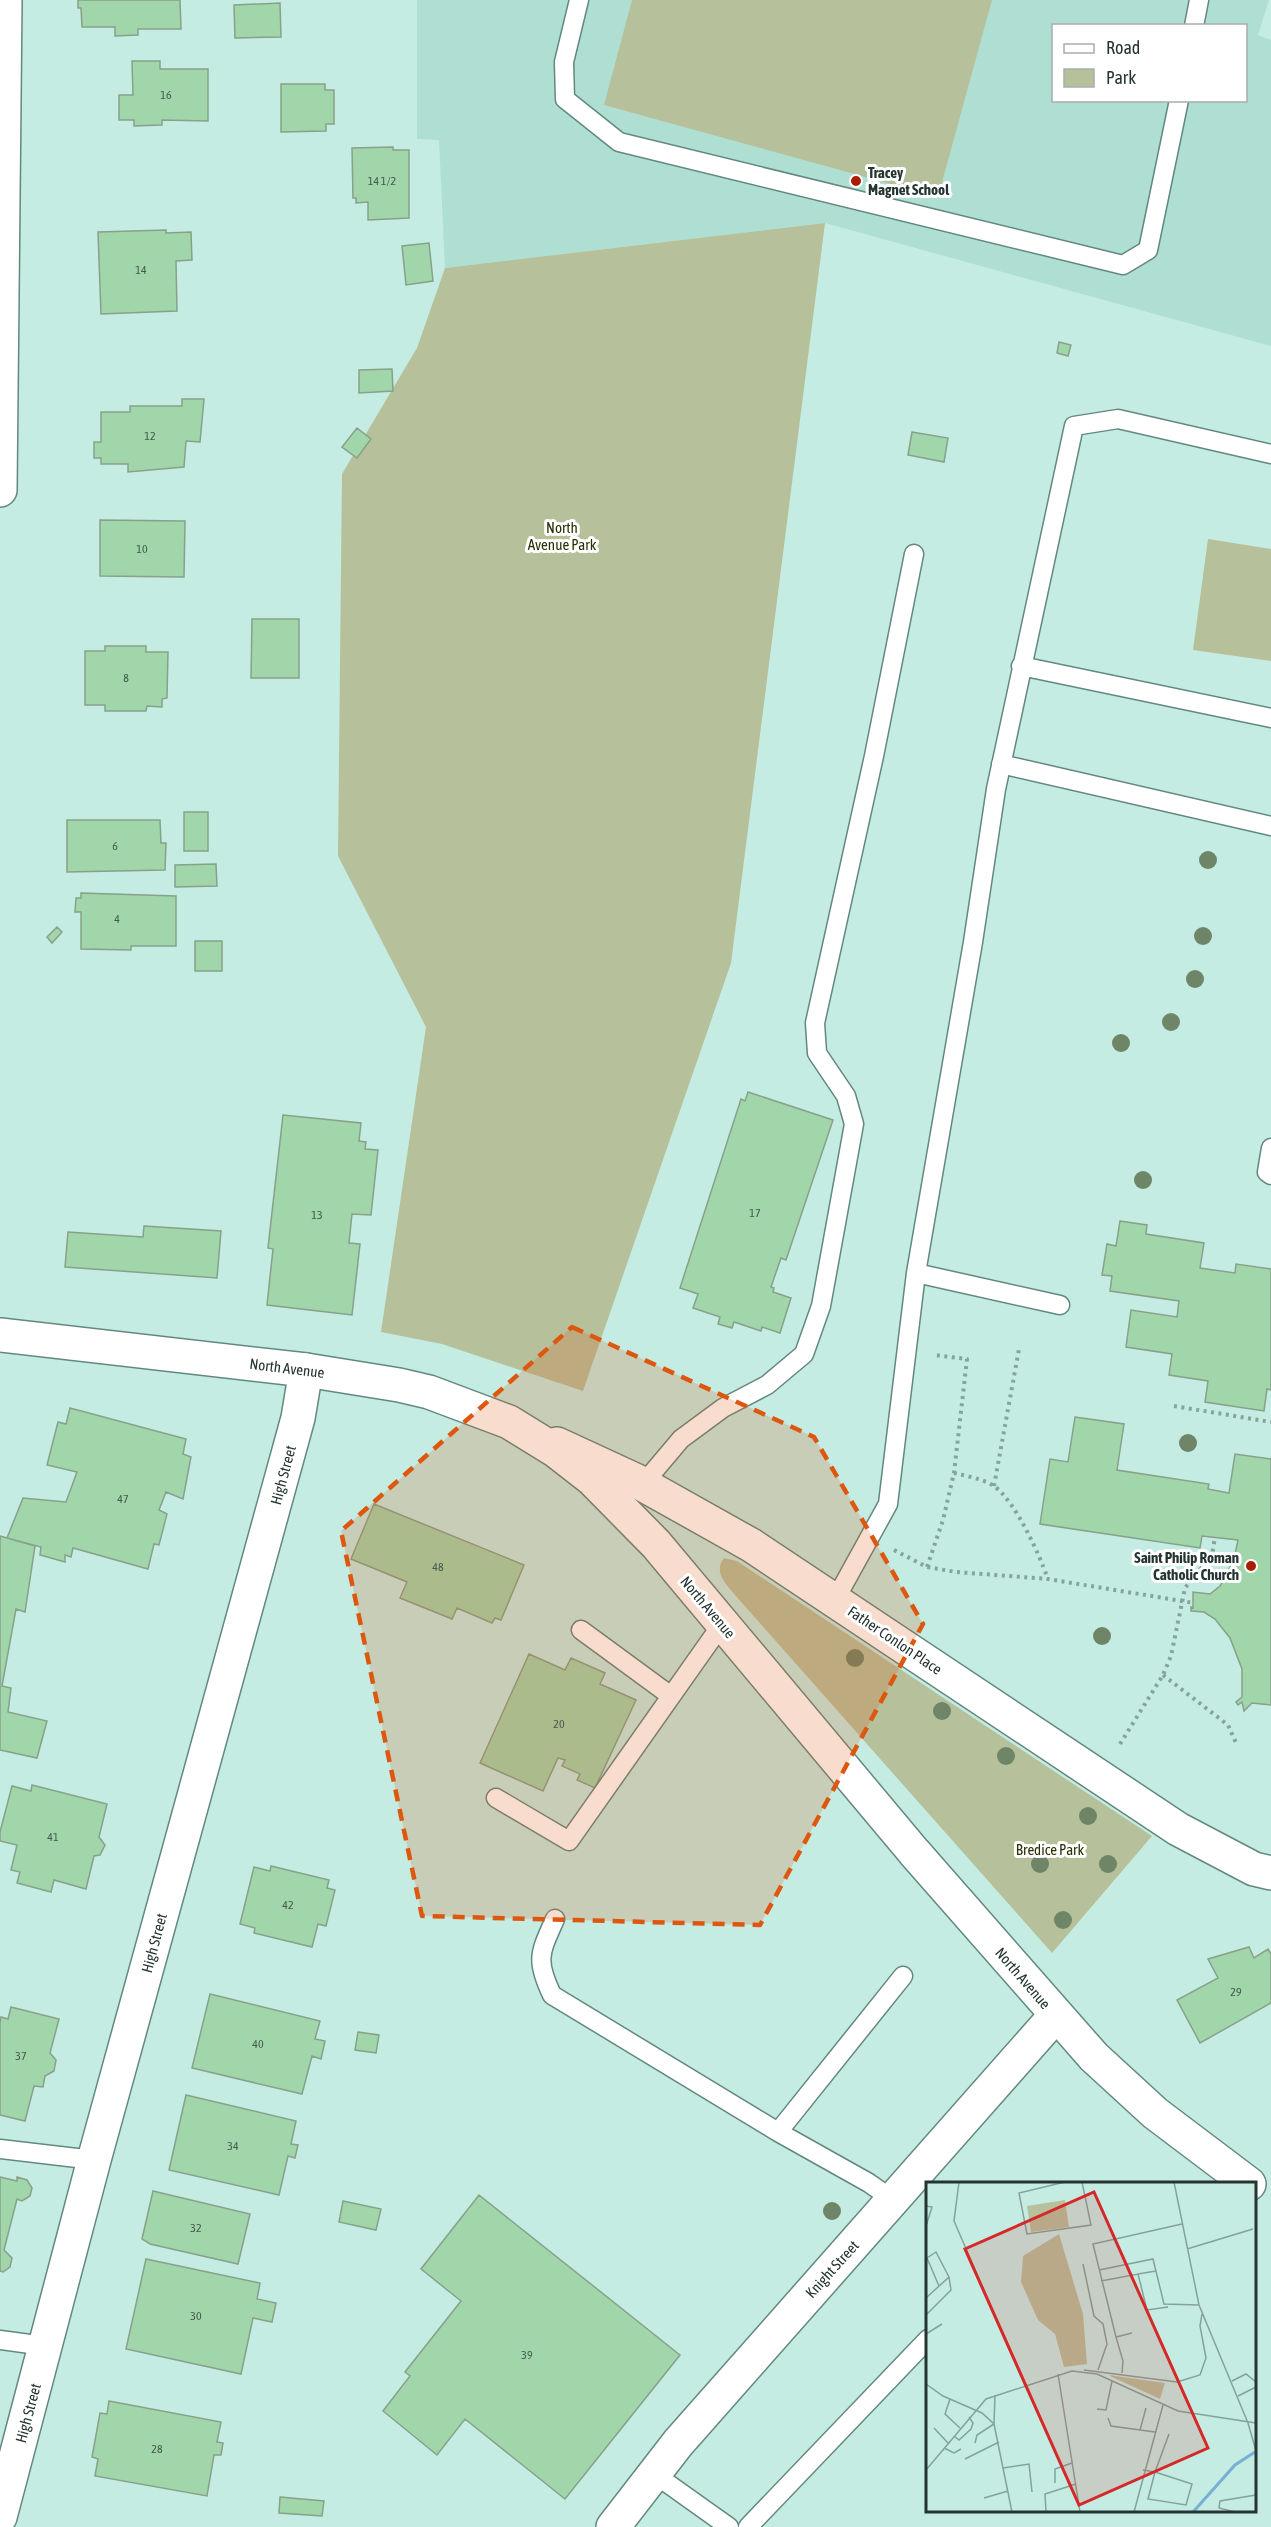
<svg xmlns="http://www.w3.org/2000/svg" width="1271" height="2527" viewBox="0 0 1271 2527" font-family="'Asap Condensed',sans-serif">
	<style>
		.built { fill: #afdfd3; fill-rule: evenodd }
		.green { fill: #b6c09a }
		.building { fill: #a1d5aa; stroke: #87a18b; stroke-width: 1.5 }
		.lines { fill: none; stroke-linecap: round; stroke-linejoin: round }
		.lane-casing { stroke: #63887f; stroke-width: 21 }
		.street-casing { stroke: #63887f; stroke-width: 36 }
		.primary-casing { stroke: #63887f; stroke-width: 36 }
		.path { stroke: #85a49c; stroke-width: 4; stroke-dasharray: 3 4.5; stroke-linecap: butt }
		.lane { stroke: #fff; stroke-width: 18 }
		.street { stroke: #fff; stroke-width: 33 }
		.primary { stroke: #fff; stroke-width: 33 }
		.tree { fill: #6e8567 }
		.marked { fill: #de570e; fill-opacity: 0.2; stroke: #de570e; stroke-width: 4.5; stroke-dasharray: 12 8; stroke-linejoin: round }
		.poi-dot { fill: #ab1c02; stroke: #fff; stroke-width: 2 }
		.labels { text-anchor: middle; dominant-baseline: central; stroke-width: 6; stroke-linejoin: round; paint-order: stroke }
		.number-label { font-size: 12px; fill: #435c4e }
		.poi-label { font-size: 15px; font-weight: bold; fill: #243430; stroke: #fff; text-anchor: start }
		.park-label { font-size: 15px; fill: #283103; stroke: #fff }
		.street-label { font-size: 15px; fill: #243430; stroke: #fff }
		.inset-river { fill: none; stroke: #77b0d5; stroke-width: 3 }
		.inset-road { fill: none; stroke: #84a29b; stroke-width: 1.5 }
		.view { fill: #d62828; fill-opacity: 0.15; stroke: #d62828; stroke-width: 3 }
		.inset-edge { fill: none; stroke: #243430; stroke-width: 3 }
	</style>
	<rect width="100%" height="100%" fill="#c4ece2"/>
	<path class="built" d="M417 0H1269L1258 35 1271 40V346L825 223 445 268 439 140 417 139ZM1054 26H1246V100H1054Z"/>
	<path class="green" d="M632 0H992L938 197 604 105Z
		M825 223 731 963 583 1391 442 1344 381 1332 426 1027 338 856 342 474 417 348 445 268Z
		M1208 539 1271 549V661L1193 650Z
		M724 1558 737 1561 1152 1836 1052 1953 735 1595C726 1584 713 1572 724 1558Z"/>
	<path class="building" d="M78 0H180L181 29H138V35L115 36V27H82L81 8H78Z
		M280 3 281 37 235 38 234 5Z
		M132 61H160V69H208V121L162 120V125L134 126V120H119V95H133Z
		M281 84H325V90H334V124H326V131L281 132Z
		M393 147V150H409V218L368 220V202L356 203V198H353L352 148Z
		M166 230V233L191 232 192 260 176 261 177 311 101 314 98 232Z
		M429 243 433 281 406 285 402 246Z
		M1059 342 1071 345 1068 356 1057 353Z
		M392 369 393 391 359 393V370Z
		M182 399H204L200 442 186 441 184 467 128 472V464H101V458H94V442H101V412H130V406H182Z
		M357 428 371 439 357 458 342 447Z
		M912 432 948 438 944 462 908 455Z
		M100 520 185 521 184 577 100 576Z
		M252 619H299V678H251Z
		M105 646H146V652H168L167 698 162 699V707L147 706 146 711H105V705H85V651H105Z
		M184 812H208V851H184Z
		M67 820H160L161 843H166L165 870 67 872Z
		M216 864 217 886 175 887V865Z
		M81 893 176 896V946H131V950L81 949V912H75L76 898H81Z
		M57 927 62 932 52 943 47 937Z
		M195 941H222V971H195Z
		M748 1092 833 1120 786 1260 781 1258 771 1287 774 1288 773 1292 791 1298 780 1333 762 1327 761 1331 734 1322 732 1328 718 1324 720 1317 693 1308 698 1294 680 1288 741 1099 745 1101Z
		M283 1115 361 1123 359 1141 366 1142 365 1149 378 1150 371 1215 352 1214 349 1243 360 1244 352 1315 267 1305 273 1249 268 1248Z
		M1120 1221 1147 1225 1146 1234 1204 1243 1200 1268 1235 1273 1236 1264 1271 1269V1390L1267 1389 1264 1411 1205 1402 1208 1381 1169 1375 1172 1354 1126 1347 1131 1310 1177 1317 1179 1301 1110 1291 1112 1276 1102 1275 1107 1244 1116 1246Z
		M144 1226 221 1231 217 1278 65 1267 68 1232 143 1237Z
		M70 1408 186 1439 183 1454 191 1457 183 1499 166 1492 159 1510 167 1514 159 1545 154 1544 148 1569 73 1548 71 1557 65 1555V1562L40 1555 41 1547 7 1538 23 1498 66 1502 77 1472 47 1465 58 1422 66 1424Z
		M1075 1417 1124 1424 1117 1470 1209 1484 1208 1489 1229 1493 1235 1454 1271 1459V1705L1252 1703 1244 1711 1242 1702 1238 1705 1236 1702 1242 1697V1669L1230 1638 1215 1619 1204 1612 1191 1611V1607L1193 1608V1592L1210 1594 1220 1586 1234 1559 1238 1540 1202 1536 1200 1548 1040 1524 1050 1459 1068 1462Z
		M374 1504 524 1565 501 1620 495 1618 492 1623 457 1608 452 1619 400 1598 407 1582 351 1559Z
		M0 1536 35 1546 25 1612 16 1609 2 1686 11 1688 8 1712 47 1721 37 1758 0 1750Z
		M529 1654 565 1670 571 1658 605 1673 600 1684 636 1700 595 1788 577 1780 580 1774 562 1766 565 1760 558 1758 543 1791 480 1763Z
		M32 1785 107 1804 99 1837 105 1845 100 1855 94 1856 86 1889 54 1880 51 1892 17 1883 20 1872 11 1870 17 1845 0 1841V1832L12 1786 31 1791Z
		M271 1866 329 1880 327 1888 335 1890 326 1926 318 1924 312 1947 254 1933 255 1928 240 1924 254 1867 270 1871Z
		M1249 1947 1254 1958 1268 1949 1271 1954V2003L1200 2043 1177 2000 1218 1978 1208 1959Z
		M210 1994 320 2021 315 2039 325 2041 321 2059 312 2056 302 2094 192 2068Z
		M11 2007 59 2019 50 2053 56 2060 54 2071 45 2076 43 2087 34 2086 25 2121 0 2115V2022L1 2017 8 2019Z
		M358 2032 379 2035 376 2053 355 2050Z
		M186 2095 296 2121 291 2144 298 2145 295 2158 288 2156 279 2195 169 2170Z
		M0 2177 17 2181V2177L27 2180 32 2188 30 2196 22 2201 17 2199 4 2250 12 2258 10 2267 3 2272 0 2271Z
		M153 2191 250 2214 238 2264 150 2244 142 2239Z
		M479 2195 680 2355 565 2499 465 2419 437 2455 383 2411 410 2376 405 2372 461 2301 421 2269Z
		M343 2201 381 2209 376 2230 339 2222Z
		M146 2259 260 2283 257 2299 276 2303 272 2322 253 2318 241 2374 126 2349Z
		M109 2401 221 2422 217 2442 223 2443 221 2455H214L207 2496 95 2476 98 2459 92 2457 100 2413 107 2414Z
		M280 2497 324 2501 322 2516 279 2513Z"/>
	<g class="lines">
		<g class="lane-casing">
			<path id="lane" d="M579 0 564 62 565 99 619 142 1123 265 1148 250 1179 100
				M1194 26 1199 0
				M1021 666 1271 718
				M1001 764 1271 826
				M1271 1148 1267 1172 1271 1175
				M916 1273 973 942 996 789 1074 426 1118 419 1271 454
				M643 1484 681 1439 723 1408 767 1385 804 1354 821 1306 854 1124 846 1096 817 1053 815 1023 874 756 914 554
				M835 1600 888 1504 916 1273 1060 1305
				M581 1630 671 1696
				M496 1798 569 1841 722 1624
				M555 1919C540 1953 535 1959 552 1995L778 2132 869 2183 893 2200
				M778 2132 903 1976
				M0 2149 94 2160
				M0 2340 45 2346
				M653 2473 729 2527
				M748 2527 928 2339"/>
		</g>
		<g class="street-casing">
			<path id="street" d="M0 490 5 0
				M557 1444 635 1480 751 1545 1178 1829 1254 1869 1271 1873
				M0 2517 94 2160 298 1418 306 1370
				M613 2527 678 2443 1056 2015"/>
		</g>
		<g class="primary-casing">
			<path id="primary" d="M0 1335 306 1370 399 1385 429 1392 509 1422 556 1451 592 1479 656 1544 914 1852 1094 2057 1155 2113 1249 2184"/>
		</g>
		<path class="path" d="M1174 1406 1271 1422
			M954 1473C967 1476 983 1479 994 1486 1016 1502 1039 1554 1048 1579
			M994 1486 1019 1349
			M894 1550 927 1567 956 1572 1048 1579 1194 1603
			M927 1567 943 1520 954 1473 967 1359 934 1355
			M1163 1675 1228 1725 1236 1743
			M1120 1744 1163 1675 1171 1656 1185 1588 1212 1555 1215 1537"/>
		<use href="#lane" class="lane"/>
		<use href="#street" class="street"/>
		<use href="#primary" class="primary"/>
	</g>
	<g class="tree">
		<circle cx="1208" cy="860" r="9"/>
		<circle cx="1203" cy="936" r="9"/>
		<circle cx="1195" cy="979" r="9"/>
		<circle cx="1171" cy="1022" r="9"/>
		<circle cx="1121" cy="1043" r="9"/>
		<circle cx="1143" cy="1180" r="9"/>
		<circle cx="1188" cy="1443" r="9"/>
		<circle cx="1102" cy="1636" r="9"/>
		<circle cx="855" cy="1658" r="9"/>
		<circle cx="942" cy="1711" r="9"/>
		<circle cx="1006" cy="1756" r="9"/>
		<circle cx="1088" cy="1816" r="9"/>
		<circle cx="1040" cy="1864" r="9"/>
		<circle cx="1108" cy="1864" r="9"/>
		<circle cx="1063" cy="1920" r="9"/>
		<circle cx="832" cy="2211" r="9"/>
	</g>
	<path class="marked" d="M572 1327 814 1437 923 1624 760 1925 422 1916 341 1531Z"/>
	<g class="poi-dot">
		<circle cx="856" cy="181" r="6"/>
		<circle cx="1251" cy="1566" r="6"/>
	</g>
	<g class="labels">
		<g class="number-label">
			<text x="166" y="95">16</text>
			<text x="382" y="181">14 1/2</text>
			<text x="141" y="270">14</text>
			<text x="150" y="436">12</text>
			<text x="142" y="549">10</text>
			<text x="126" y="678">8</text>
			<text x="115" y="846">6</text>
			<text x="117" y="919">4</text>
			<text x="755" y="1213">17</text>
			<text x="317" y="1215">13</text>
			<text x="123" y="1499">47</text>
			<text x="438" y="1567">48</text>
			<text x="559" y="1724">20</text>
			<text x="53" y="1837">41</text>
			<text x="288" y="1905">42</text>
			<text x="1236" y="1992">29</text>
			<text x="258" y="2044">40</text>
			<text x="21" y="2056">37</text>
			<text x="233" y="2146">34</text>
			<text x="196" y="2228">32</text>
			<text x="196" y="2316">30</text>
			<text x="527" y="2355">39</text>
			<text x="157" y="2449">28</text>
		</g>
		<g class="poi-label">
			<text x="868" y="172">Tracey<tspan x="868" dy="17">Magnet School</tspan></text>
			<text x="1239" y="1557" text-anchor="end">Saint Philip Roman<tspan x="1239" dy="17">Catholic Church</tspan></text>
		</g>
		<g class="park-label">
			<text x="562" y="527">North<tspan x="562" dy="17">Avenue Park</tspan></text>
			<text x="1050" y="1849">Bredice Park</text>
		</g>
		<g class="street-label">
			<text transform="translate(287 1368) rotate(7)">North Avenue</text>
			<text transform="translate(283 1475) rotate(-75)">High Street</text>
			<text transform="translate(708 1607) rotate(50)">North Avenue</text>
			<text transform="translate(895 1640) rotate(34)">Father Conlon Place</text>
			<text transform="translate(154 1943) rotate(-75)">High Street</text>
			<text transform="translate(1023 1978) rotate(49)">North Avenue</text>
			<text transform="translate(832 2269) rotate(-48)">Knight Street</text>
			<text transform="translate(28 2413) rotate(-75)">High Street</text>
		</g>
	</g>
	<g transform="translate(926 2182)">
		<rect width="330" height="330" fill="#c4ece2"/>
		<path d="M139 18 143 45 105 50 101 24ZM133 52 157 132 161 182 138 185 129 152 112 138 95 100 97 74ZM183 193 239 201 234 217 186 195Z" fill="#b6c09a"/>
		<path class="inset-river" d="M267 330 309 283 329 270"/>
		<path class="inset-road" d="M33 0 28 39 99 203M139 0 93 11 101 52 165 43 156 0M248 0 273 123 322 241M0 24 6 25 0 44M261 67 327 47M157 82 168 134 177 142 181 162 172 188M173 88 227 77 238 122 273 123M212 92 230 89M175 99 212 92 221 128 242 125M0 116 23 95 10 70 1 76 13 104M0 133 25 108 23 95M0 152 16 142M190 155 167 62 256 42M158 188 251 200 274 193 280 176 274 144 276 132M196 191 197 179 190 155 206 151M132 192 154 330M306 199 320 192 330 200M0 202 17 214 56 231 68 242 86 330M312 214 330 205M24 217 19 232 34 246M171 227 180 228 186 199M182 236 185 244 229 250M322 241 330 269M8 246 22 261M214 248 220 226M28 254 33 258 45 247 47 241 43 235M49 261 51 253 68 242 69 213M18 266 28 271 35 267M39 277 73 260M77 286 103 282 106 310M0 288 60 217 146 189 171 192 252 229 330 241M217 288 229 290 222 317 260 323 266 302 229 290 243 252M129 301V287L146 281M58 316 82 309M120 330 119 312 150 302M208 330 237 223M309 330 293 326 294 319 330 313"/>
		<path class="view" d="M168 10 282 266 153 323 39 67Z"/>
		<rect width="330" height="330" class="inset-edge"/>
	</g>
	<rect x="1052" y="24" width="195" height="78" fill="#ffffff" stroke="#a7aeac" stroke-width="1.5"/>
	<rect x="1064" y="44" width="30" height="9" fill="#ffffff" stroke="#a7aeac" stroke-width="1.5"/>
	<text x="1106" y="54" font-size="18" fill="#243430">Road</text>
	<rect x="1064" y="69" width="30" height="18" fill="#b6c09a" stroke="#a7aeac" stroke-width="1.5"/>
	<text x="1106" y="84" font-size="18" fill="#243430">Park</text>
</svg>
